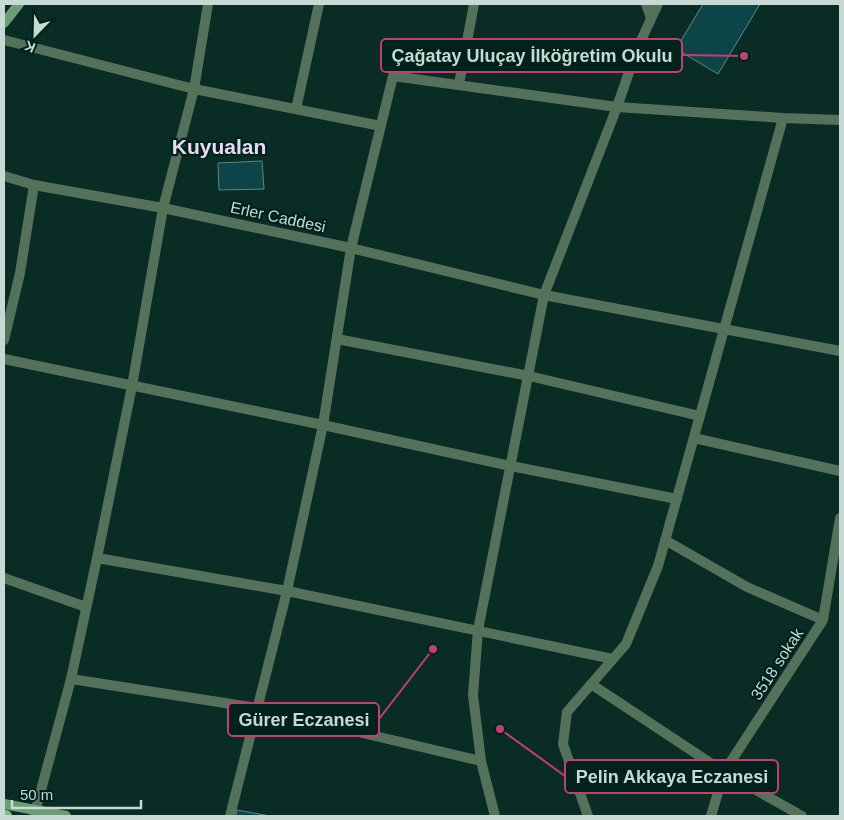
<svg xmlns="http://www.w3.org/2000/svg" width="844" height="820" viewBox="0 0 844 820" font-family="Helvetica,sans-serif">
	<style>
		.building { fill: #0d4448; stroke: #608689 }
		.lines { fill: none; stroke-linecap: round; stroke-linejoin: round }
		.minor { stroke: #547259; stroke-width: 10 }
		.tertiary { stroke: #547259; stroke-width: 10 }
		.secondary { stroke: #6d9d76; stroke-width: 10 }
		.primary { stroke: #80bf8c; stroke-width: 12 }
		.labels { text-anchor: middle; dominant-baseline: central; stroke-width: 4.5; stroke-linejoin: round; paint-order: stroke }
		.street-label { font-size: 16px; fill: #c7d9d4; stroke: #00221b }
		.district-label { font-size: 21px; font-weight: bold; fill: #e8daf5; stroke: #00221b }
		.leader { fill: none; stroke: #c33f73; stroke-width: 2 }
		.callout-dot { fill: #c33f73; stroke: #00221b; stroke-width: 2 }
		.callout { fill: #00221b; stroke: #c33f73; stroke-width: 2 }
		.callout-label { font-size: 18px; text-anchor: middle; font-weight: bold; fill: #c7d9d4 }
	</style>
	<rect width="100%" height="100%" fill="#092c25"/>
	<path class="building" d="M703 4H760L718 74 676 49Z
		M262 161 264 189 219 190 218 163Z
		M237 810 270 816H236Z"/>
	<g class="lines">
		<path class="minor" d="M646 4 651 18
			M4 40 194 89 381 126
			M459 84 474 4
			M296 109 319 4
			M544 295 840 351
			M337 339 529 376 700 416
			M4 340 20 273 34 185
			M694 438 840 471
			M511 466 677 499
			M665 540 747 587 823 620
			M97 558 287 591 613 659
			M4 578 86 607
			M71 679 257 708 481 761
			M591 684 724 772 802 816
			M230 816 287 591 323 425 351 248 393 76 617 107
			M588 816 563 744 567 712 626 644 658 566 783 118
			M711 816 724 772 823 620 840 518"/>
		<path class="tertiary" d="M617 107 783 118 840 120
			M4 176 34 185 163 208 351 248 544 295
			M4 359 323 425 511 466
			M34 816 71 679 97 558 132 386 163 208 194 89 208 4
			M495 816 481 761 473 695 478 630 544 295 617 107 637 49 658 4"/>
		<path class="secondary" d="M4 23 19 4
			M4 804 66 816"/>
		<path class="primary" d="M4 816H6"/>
	</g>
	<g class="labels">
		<g class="street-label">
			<text transform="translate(278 217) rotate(12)">Erler Caddesi</text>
			<text transform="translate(777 664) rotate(-57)">3518 sokak</text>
		</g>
		<g class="district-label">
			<text x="219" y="146">Kuyualan</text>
		</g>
	</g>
	<path class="leader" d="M744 56L682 55M433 649L379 719M500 729L565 776"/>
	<g class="callout-dot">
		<circle cx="744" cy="56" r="5"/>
		<circle cx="433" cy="649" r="5"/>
		<circle cx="500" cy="729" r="5"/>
	</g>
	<g class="callout">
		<rect x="381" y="39" width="301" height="33" rx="5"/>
		<rect x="228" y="703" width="151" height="33" rx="5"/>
		<rect x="565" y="760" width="213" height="33" rx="5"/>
	</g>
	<g class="callout-label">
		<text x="532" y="62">Çağatay Uluçay İlköğretim Okulu</text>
		<text x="304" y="726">Gürer Eczanesi</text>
		<text x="672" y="783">Pelin Akkaya Eczanesi</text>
	</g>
	<rect width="844" height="820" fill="none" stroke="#c7d9d4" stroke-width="10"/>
	<g transform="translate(35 35) rotate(203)" stroke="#00221b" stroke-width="4" paint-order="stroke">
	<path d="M0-4L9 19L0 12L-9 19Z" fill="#c7d9d4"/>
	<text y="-8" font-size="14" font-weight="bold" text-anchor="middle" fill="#c7d9d4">K</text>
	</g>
	<path d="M12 800v8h129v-8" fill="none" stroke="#c7d9d4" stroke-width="2.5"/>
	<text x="20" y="800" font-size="15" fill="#c7d9d4" stroke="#00221b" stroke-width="4" paint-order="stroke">50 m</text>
</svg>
